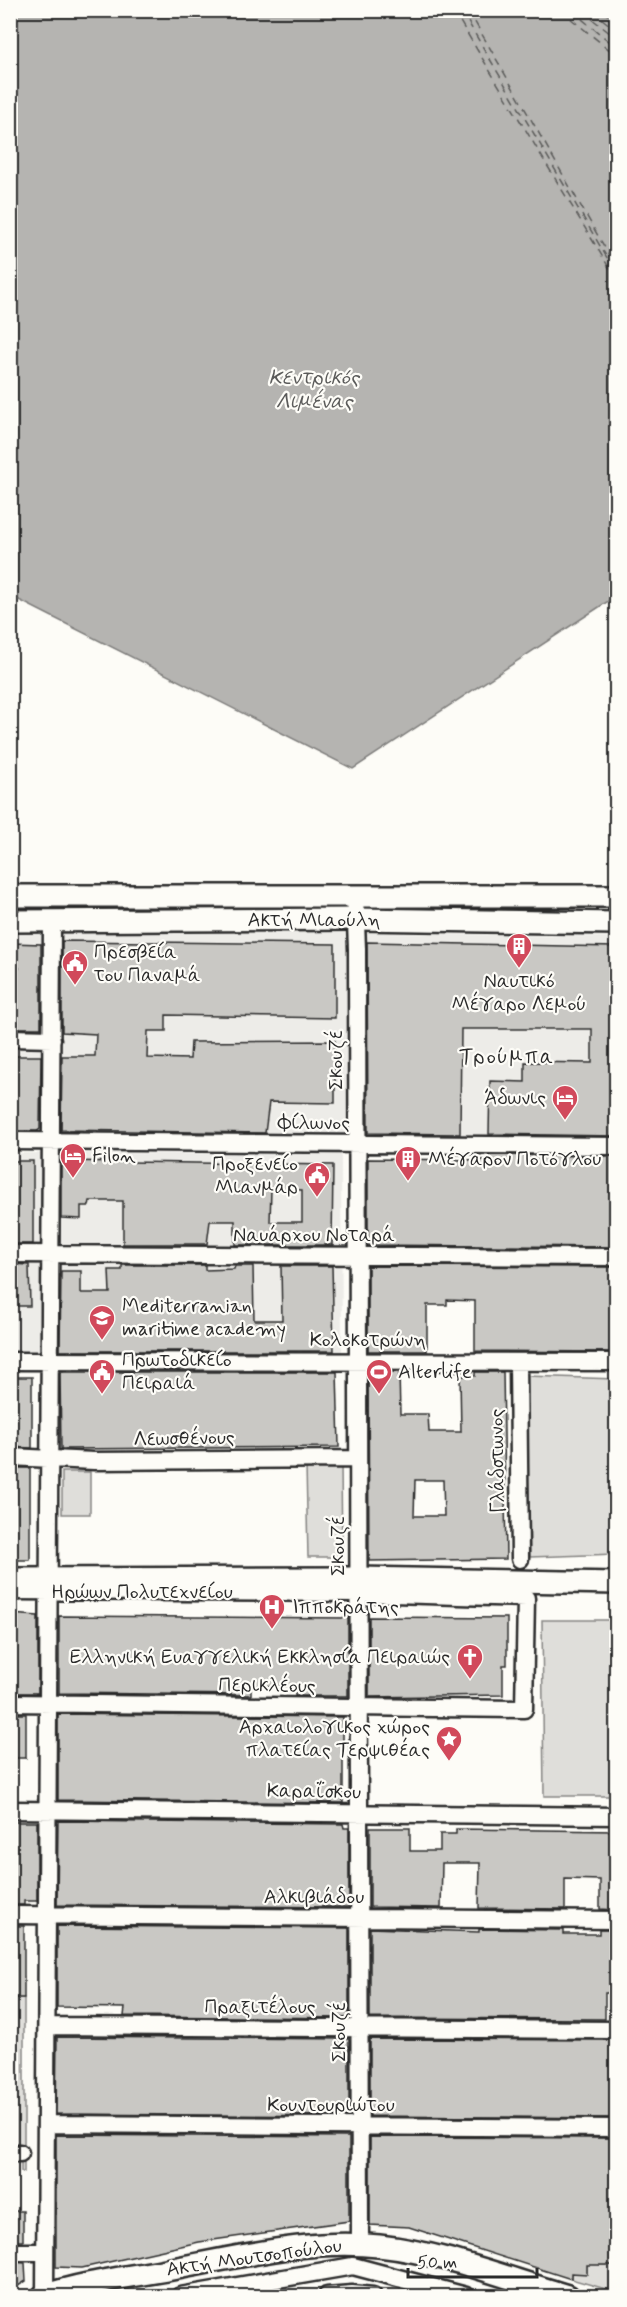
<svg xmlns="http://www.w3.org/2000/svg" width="627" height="2307" viewBox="0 0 627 2307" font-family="Mynerve,sans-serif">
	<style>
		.built { fill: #edece8 }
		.green { fill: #dfdeda; stroke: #858482; stroke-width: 1.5 }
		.water { fill: #b5b4b1; stroke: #7e7d7b; stroke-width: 1.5 }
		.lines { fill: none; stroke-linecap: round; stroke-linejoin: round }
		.ferry { stroke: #5b5b5a; stroke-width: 1.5; stroke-dasharray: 8 6; stroke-linecap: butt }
		.building { fill: #c9c8c4; stroke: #2b2b2b; stroke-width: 1.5; fill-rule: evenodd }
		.minor-casing { stroke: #2b2b2b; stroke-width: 21 }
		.major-casing { stroke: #2b2b2b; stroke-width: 26 }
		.minor { stroke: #fdfcf7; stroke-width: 16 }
		.major { stroke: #fdfcf7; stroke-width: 21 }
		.labels { text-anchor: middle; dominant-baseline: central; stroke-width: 4.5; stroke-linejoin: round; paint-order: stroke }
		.street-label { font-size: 20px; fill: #2b2b2b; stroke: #fdfcf7 }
		.poi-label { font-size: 20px; fill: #2b2b2b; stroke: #fdfcf7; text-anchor: start }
		.water-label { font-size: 21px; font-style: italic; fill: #5b5b5a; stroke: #fdfcf7 }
		.neighbourhood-label { font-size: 21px; letter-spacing: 1.5px; fill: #2b2b2b; stroke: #fdfcf7 }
	</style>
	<rect width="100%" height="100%" fill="#fdfcf7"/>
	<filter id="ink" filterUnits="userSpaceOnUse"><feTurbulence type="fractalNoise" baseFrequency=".0167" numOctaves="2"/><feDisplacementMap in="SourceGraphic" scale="12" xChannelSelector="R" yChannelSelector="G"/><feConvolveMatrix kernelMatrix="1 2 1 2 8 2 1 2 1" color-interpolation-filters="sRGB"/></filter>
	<g filter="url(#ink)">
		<path class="built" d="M69 928 616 937V1144L11 1138V929Z
			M10 1153 341 1154 342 1353 11 1354Z"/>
		<path class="green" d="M526 1376 616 1379V1554L530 1557Z
			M341 1464 342 1557H308L306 1465Z
			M62 1472H90V1514H62Z
			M542 1620H616V1796H544Z
			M11 1998H24V2172H21V2157H11Z
			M587 2258 600 2265H613L614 2258H616V2292L571 2279V2273H587Z"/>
		<path class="water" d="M10 11H616V596L353 769 11 596Z"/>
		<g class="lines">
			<path class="ferry" d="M453 10 616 279
				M461 10 616 273
				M468 10 616 267
				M560 10 616 55
				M571 10 616 47
				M581 10 616 38
				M591 10 616 30
				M602 10 616 22
				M612 10 616 14"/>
		</g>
		<path class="building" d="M62 941 335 944V1018L166 1015V1031H148L147 1058 190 1059 191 1042 335 1041V1103L269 1102 265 1133 61 1130 62 1056H95L96 1034 62 1032Z
			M367 942 616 947V1136L489 1134 490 1081 525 1082V1062L592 1063V1029H461L460 1134 368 1133Z
			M10 943 41 944V1028H10V1006L16 1007 11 986 19 968H10Z
			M10 1056H41L40 1129 37 1131H10Z
			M489 1155 616 1156V1247L368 1245V1159L489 1160Z
			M10 1161H33V1244H10Z
			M61 1161 333 1165 332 1245H235V1221H210L207 1244H123V1201H90L89 1206H81V1219L61 1218ZM271 1189 302 1190V1222H270Z
			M10 1264 29 1265 30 1306H10Z
			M122 1265H205V1270L234 1269 235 1266H253L254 1320H282L281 1266H332L334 1351H60L61 1271H81V1293H110L109 1270H122Z
			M368 1266 616 1267V1352L475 1351V1301L447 1300V1305H427V1351H368Z
			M60 1372H337L339 1447 61 1449Z
			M368 1372H399L400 1414H428L429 1432H461L460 1376H475V1372H503L506 1559 369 1561ZM415 1480H443L444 1516H414Z
			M10 1377H32V1448L10 1447Z
			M10 1468H30V1560H10Z
			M10 1614 38 1616V1693H10Z
			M59 1616 348 1618V1696H295V1686H251V1695L59 1693Z
			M369 1617 507 1618V1665H503V1695L369 1697Z
			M10 1714H26V1758H10Z
			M58 1714 343 1717V1803L58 1800Z
			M58 1821 343 1824 344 1828H349V1907L57 1905Z
			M10 1822H37V1901H24V1905H10Z
			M370 1828H410V1851H440V1834H456V1829L616 1831V1910L600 1909V1880L565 1879V1909L479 1908 480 1863H442L441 1908 370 1907Z
			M10 1926H24V1998H10Z
			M57 1926 349 1928V2018L124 2016 125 2008 57 2007Z
			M370 1928 479 1932V1929L564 1930V1934H599V1930H616V1993H605V2019L370 2018Z
			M57 2037 349 2039V2116L56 2114Z
			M370 2039 616 2040V2118L370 2116Z
			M56 2135 349 2137V2221L199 2242 82 2268 56 2267Z
			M370 2137 616 2138V2258H614L613 2265H587V2274L571 2273V2279L409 2227 370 2225Z
			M10 2211H23V2241H10Z
			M10 2262 25 2263 26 2281 10 2291Z"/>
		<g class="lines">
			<g class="minor-casing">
				<path id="minor" d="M355 896 357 949 360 2245
					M10 1038 52 1039
					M10 1141 616 1146
					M10 1254 616 1257
					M10 1361 616 1362
					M518 1362 520 1559
					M10 1457 94 1461 358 1459
					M10 1591 359 1593 526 1598 524 1709 10 1703
					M10 1810 616 1816
					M10 1915 616 1920
					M47 2026 616 2030
					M46 2124 616 2128
					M10 2153H20
					M10 2252H45
					M45 2296 52 921
					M180 2296 353 2266 466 2296
					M327 2296 352 2294 373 2296"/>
			</g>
			<g class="major-casing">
				<path id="major" d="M10 896H616
					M10 921 356 919 616 923
					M10 1579 359 1578 616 1583
					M43 2296C84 2282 129 2277 172 2269 239 2257 311 2238 379 2246 444 2253 506 2278 568 2296"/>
			</g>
			<use href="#minor" class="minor"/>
			<use href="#major" class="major"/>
		</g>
	</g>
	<defs>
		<g id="building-pin" transform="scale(1.35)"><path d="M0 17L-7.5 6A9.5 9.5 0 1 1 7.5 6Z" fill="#d1495b" stroke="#fdfcf7"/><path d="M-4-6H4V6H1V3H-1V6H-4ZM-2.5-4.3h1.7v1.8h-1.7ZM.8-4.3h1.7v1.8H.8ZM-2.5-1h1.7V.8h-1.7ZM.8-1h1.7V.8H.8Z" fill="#fff"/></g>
		<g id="civic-pin" transform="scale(1.35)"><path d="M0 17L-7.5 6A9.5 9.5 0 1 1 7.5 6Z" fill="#d1495b" stroke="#fdfcf7"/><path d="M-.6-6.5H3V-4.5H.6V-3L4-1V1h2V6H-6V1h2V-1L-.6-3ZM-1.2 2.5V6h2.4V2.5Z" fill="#fff"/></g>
		<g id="hotel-pin" transform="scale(1.35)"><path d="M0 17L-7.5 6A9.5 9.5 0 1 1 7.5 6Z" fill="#d1495b" stroke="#fdfcf7"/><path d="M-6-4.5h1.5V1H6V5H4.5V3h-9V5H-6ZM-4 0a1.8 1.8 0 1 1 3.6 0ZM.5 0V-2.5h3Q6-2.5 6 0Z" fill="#fff"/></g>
		<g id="university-pin" transform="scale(1.35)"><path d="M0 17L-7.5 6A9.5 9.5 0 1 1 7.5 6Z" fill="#d1495b" stroke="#fdfcf7"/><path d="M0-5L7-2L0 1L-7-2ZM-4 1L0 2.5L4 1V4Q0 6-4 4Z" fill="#fff"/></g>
		<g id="stadium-pin" transform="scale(1.35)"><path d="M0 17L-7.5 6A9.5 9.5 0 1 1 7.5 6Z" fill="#d1495b" stroke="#fdfcf7"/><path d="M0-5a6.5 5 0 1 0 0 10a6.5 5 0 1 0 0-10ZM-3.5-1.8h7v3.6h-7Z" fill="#fff"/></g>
		<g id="hospital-pin" transform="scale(1.35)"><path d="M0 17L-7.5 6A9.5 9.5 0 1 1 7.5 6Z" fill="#d1495b" stroke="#fdfcf7"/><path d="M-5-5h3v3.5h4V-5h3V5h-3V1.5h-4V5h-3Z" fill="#fff"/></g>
		<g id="church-pin" transform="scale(1.35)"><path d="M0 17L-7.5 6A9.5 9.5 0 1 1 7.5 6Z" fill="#d1495b" stroke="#fdfcf7"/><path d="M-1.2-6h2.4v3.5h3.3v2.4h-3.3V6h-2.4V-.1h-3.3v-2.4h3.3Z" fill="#fff"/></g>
		<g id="sight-pin" transform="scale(1.35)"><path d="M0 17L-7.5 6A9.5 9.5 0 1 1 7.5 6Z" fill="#d1495b" stroke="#fdfcf7"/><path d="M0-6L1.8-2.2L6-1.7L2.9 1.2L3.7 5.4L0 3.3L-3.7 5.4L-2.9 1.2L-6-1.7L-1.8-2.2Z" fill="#fff"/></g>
	</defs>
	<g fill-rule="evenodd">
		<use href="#building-pin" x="519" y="946"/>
		<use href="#civic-pin" x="75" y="963"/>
		<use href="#hotel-pin" x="565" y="1098"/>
		<use href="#hotel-pin" x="73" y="1156"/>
		<use href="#building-pin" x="408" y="1159"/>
		<use href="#civic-pin" x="317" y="1175"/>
		<use href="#university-pin" x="102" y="1318"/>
		<use href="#civic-pin" x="102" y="1372"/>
		<use href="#stadium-pin" x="379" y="1372"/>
		<use href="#hospital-pin" x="272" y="1607"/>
		<use href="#church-pin" x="470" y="1657"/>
		<use href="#sight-pin" x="449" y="1739"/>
	</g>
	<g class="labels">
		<g class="street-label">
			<text x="314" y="920">Ακτή Μιαούλη</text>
			<text transform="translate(336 1060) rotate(-90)">Σκουζέ</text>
			<text x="314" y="1123">Φίλωνος</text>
			<text x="314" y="1235">Ναυάρχου Νοταρά</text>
			<text x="368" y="1340">Κολοκοτρώνη</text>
			<text transform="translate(184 1439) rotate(-1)">Λεωσθένους</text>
			<text transform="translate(498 1461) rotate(-91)">Γλάδστωνος</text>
			<text transform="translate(338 1546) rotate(-90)">Σκουζέ</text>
			<text x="142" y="1592">Ηρώων Πολυτεχνείου</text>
			<text transform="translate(267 1686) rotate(1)">Περικλέους</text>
			<text transform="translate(314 1792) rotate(1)">Καραΐσκου</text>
			<text x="314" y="1897">Αλκιβιάδου</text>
			<text x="260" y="2007">Πραξιτέλους</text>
			<text transform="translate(339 2032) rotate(-90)">Σκουζέ</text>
			<text x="331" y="2105">Κουντουριώτου</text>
			<text transform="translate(254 2258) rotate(-8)">Ακτή Μουτσοπούλου</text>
		</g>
		<g class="poi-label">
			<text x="94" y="952">Πρεσβεία<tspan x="94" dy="23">του Παναμά</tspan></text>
			<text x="519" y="981" text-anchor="middle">Ναυτικό<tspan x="519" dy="23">Μέγαρο Λεμού</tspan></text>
			<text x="546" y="1098" text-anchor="end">Άδωνις</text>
			<text x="92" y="1156">Filon</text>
			<text x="428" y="1159">Μέγαρον Ποτόγλου</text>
			<text x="298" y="1164" text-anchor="end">Προξενείο<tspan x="298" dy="23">Μιανμάρ</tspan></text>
			<text x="122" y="1306">Mediterranian<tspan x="122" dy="23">maritime academy</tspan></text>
			<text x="122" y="1360">Πρωτοδικείο<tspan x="122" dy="23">Πειραιά</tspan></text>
			<text x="398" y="1372">Alterlife</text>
			<text x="292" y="1607">Ιπποκράτης</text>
			<text x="450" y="1657" text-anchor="end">Ελληνική Ευαγγελική Εκκλησία Πειραιώς</text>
			<text x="430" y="1727" text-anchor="end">Αρχαιολογικος χώρος<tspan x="430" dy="23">πλατείας Τερψιθέας</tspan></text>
		</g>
		<g class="water-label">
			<text x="314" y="378">Κεντρικός<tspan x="314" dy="24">Λιμένας</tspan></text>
		</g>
		<g class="neighbourhood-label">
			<text x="507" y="1057">Τρούμπα</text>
		</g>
	</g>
	<rect width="627" height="2307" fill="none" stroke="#fdfcf7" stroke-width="36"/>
	<rect x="18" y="18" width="591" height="2271" fill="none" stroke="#2b2b2b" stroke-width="2" filter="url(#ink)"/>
	<path d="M408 2268v9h129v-9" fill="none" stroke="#2b2b2b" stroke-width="3"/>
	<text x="417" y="2268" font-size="18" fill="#2b2b2b" stroke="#fdfcf7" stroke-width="4.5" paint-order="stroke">50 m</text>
</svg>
